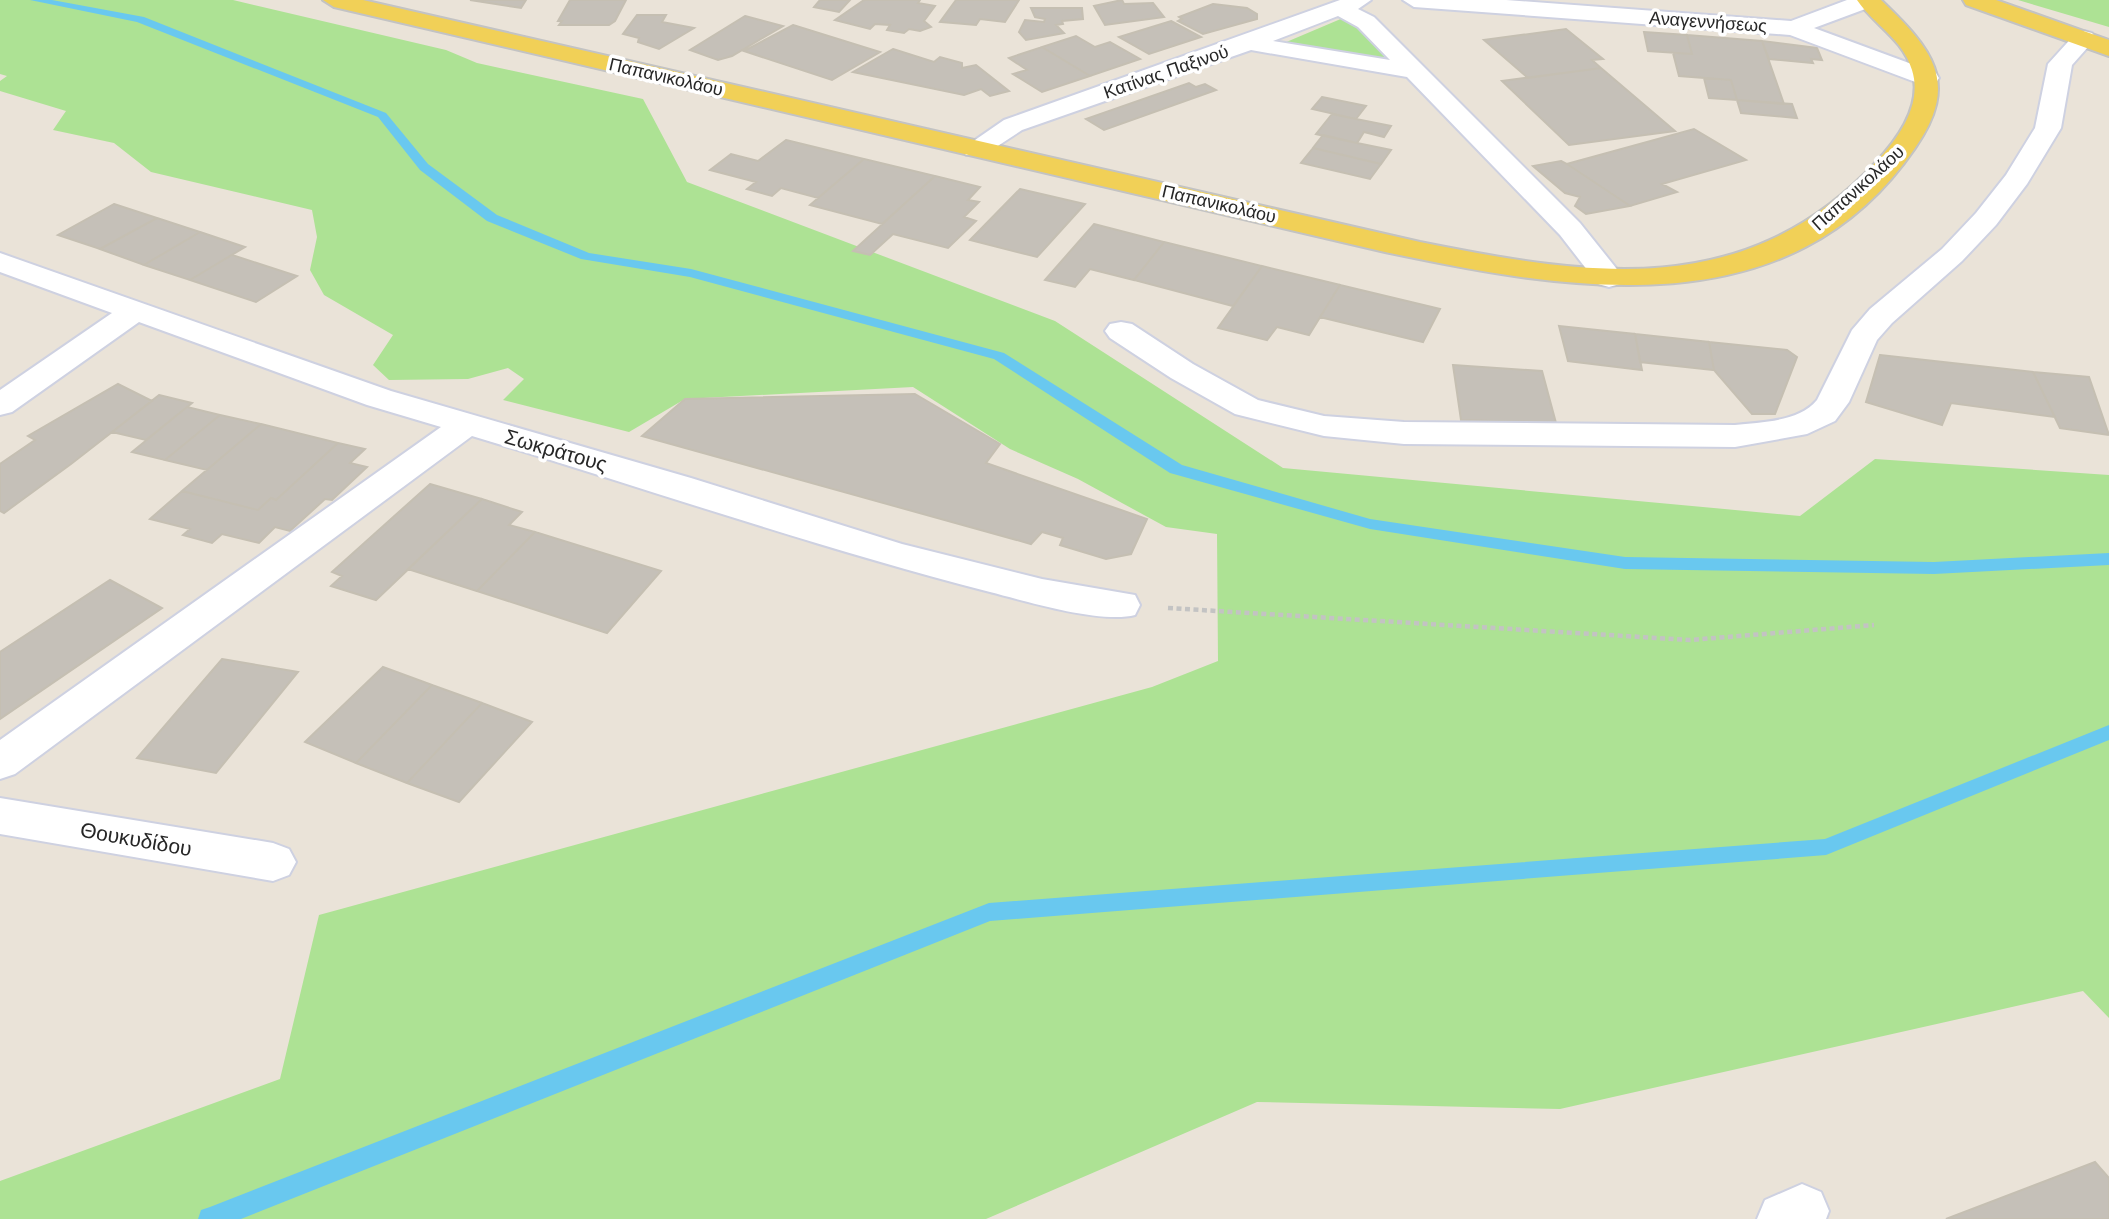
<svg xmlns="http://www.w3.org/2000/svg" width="2109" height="1219" viewBox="0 0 2109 1219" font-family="Helvetica,sans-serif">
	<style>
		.green { fill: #ade294 }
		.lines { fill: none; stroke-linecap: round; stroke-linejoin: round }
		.stream { fill: #69c8ef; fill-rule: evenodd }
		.building { fill: #c5c0b8; stroke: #c5bfb2; stroke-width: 2 }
		.minor-casing { stroke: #ced1e1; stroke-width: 4 }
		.major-casing { stroke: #c3c3c3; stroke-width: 4 }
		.path { stroke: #c3c3c3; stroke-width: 4.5; stroke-dasharray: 5 3.5; stroke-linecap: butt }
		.minor { fill: #fff; fill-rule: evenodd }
		.major { fill: #f1d057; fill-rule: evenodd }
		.labels { text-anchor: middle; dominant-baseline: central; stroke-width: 7; stroke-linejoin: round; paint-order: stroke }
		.far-street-label { font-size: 18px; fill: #272727; stroke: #fff }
		.street-label { font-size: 21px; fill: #272727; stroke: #fff }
	</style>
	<rect width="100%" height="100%" fill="#eae3d8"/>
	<path class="green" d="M0 0H233L446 50 477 63 643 99 687 182 1055 321 1283 468 1800 516 1875 459 2109 475V1018L2083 991 1560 1109 1257 1102 986 1219H0V1181L280 1079 319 915 1152 687 1218 661 1217 534 1166 527 1078 479 1010 449 913 387 685 399 629 432 503 400 524 379 508 368 468 379 389 380 373 365 393 335 324 295 310 270 317 237 312 210 151 172 114 143 53 130 66 111 0 91V81L7 76 0 74Z
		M2018 0H2109V27Z
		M1343 18 1352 19 1390 59 1284 43Z"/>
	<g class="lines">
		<path class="stream" d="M30 0H52L144 17 386 113 428 164 497 215 589 253 691 269 1004 353 1182 465 1370 519 1625 557 1934 562 2109 553V565L1934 574 1625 569 1370 529 1170 473 994 359 690 277 581 259 487 221 420 170 378 117 137 22Z
			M2109 725V740L1826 855 990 921 241 1219H198L201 1210 210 1207 989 903 1825 839Z"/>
	</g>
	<path class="building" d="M470 0H526L521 8Z
		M570 0H626L615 21 609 25H559L562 21H558Z
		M820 0H850L839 12 814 7Z
		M864 0H920L918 3 935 6 924 21 931 27 920 31 909 29 904 33 887 30 890 25 875 24 870 29 835 20Z
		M956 0H1019L1005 22 980 19 976 25 940 22Z
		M1122 0 1124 4 1153 3 1164 17 1105 25 1094 6Z
		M1213 4 1247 8 1257 14V19L1203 34 1178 21 1182 19 1179 17Z
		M1031 8H1082L1083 19 1062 21 1063 24 1056 25 1064 33 1026 40 1019 32 1025 20 1044 22 1045 19 1035 17Z
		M637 15H666L662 22 694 28 659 49 638 42 639 38 623 34Z
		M745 16 783 26 732 56 718 60 690 50Z
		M1171 21 1201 37 1149 54 1119 37Z
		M793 25 880 52 832 80 744 51Z
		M1566 29 1603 59 1592 60 1601 68 1528 78 1484 40Z
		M1644 32 1687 35 1692 54 1648 51Z
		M1687 35 1762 41 1784 104 1737 100 1731 80 1679 76 1673 53 1692 54Z
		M1076 36 1095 47 1110 42 1140 59 1090 76 1042 47Z
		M1762 41 1817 48 1822 60 1811 59 1813 63 1769 59Z
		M1042 47 1090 76 1042 92 1013 74 1027 70 1009 58Z
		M893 49 934 62 940 57 962 63V68L976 65 1009 91 990 96 981 89 964 95 853 72Z
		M1601 68 1675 131 1569 145 1502 81Z
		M1704 78 1731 80 1737 100 1709 98Z
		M1189 83 1196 87 1205 84 1216 90 1104 130 1086 119Z
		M1322 97 1366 106 1356 119 1312 109Z
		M1737 100 1792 104 1797 118 1741 113Z
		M1332 114 1356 119 1391 126 1384 137 1364 132 1357 143 1316 134Z
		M1694 129 1746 160 1662 184 1677 192 1630 206 1567 164Z
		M1323 135 1357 143 1391 150 1381 164 1313 148Z
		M786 140 864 159 818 198 781 188 772 196 747 189 756 182 710 170 731 154 758 161Z
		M1313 148 1381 164 1370 179 1301 163Z
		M864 159 935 176 882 224 810 205Z
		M1561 161 1567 164 1630 206 1586 214 1575 206 1580 197 1565 193 1533 166Z
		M935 176 980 187 968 200 979 202 964 217 976 221 948 248 893 234 870 255 853 251Z
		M1020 189 1085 204 1037 257 970 240Z
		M114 204 157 218 100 249 58 235Z
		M157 218 200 232 144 265 100 249Z
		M1094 224 1164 242 1134 280 1090 269 1075 287 1045 280Z
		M200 232 245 247 190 280 144 265Z
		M1164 242 1262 266 1233 306 1134 280Z
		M232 255 297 276 256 302 190 280Z
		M1262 266 1340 285 1309 335 1277 327 1267 340 1218 328Z
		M1340 285 1440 309 1423 342 1320 317Z
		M1559 326 1635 334 1642 370 1568 361Z
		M1635 334 1709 342 1714 370 1640 362Z
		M1709 342 1787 350 1797 357 1775 414H1752L1714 370Z
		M1880 355 2033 372 2055 417 1951 403 1942 425 1866 402Z
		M1453 365 1542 371 1556 423 1461 420Z
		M2033 372 2089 377 2109 435 2060 428Z
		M118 384 152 401 71 464 4 513 0 511V464L35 440 28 436Z
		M915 394 1000 444 986 463 1147 519 1131 554 1106 559 1060 545 1063 538 1042 532 1031 544 642 436 685 399Z
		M159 395 192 403 146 440 112 432Z
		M187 407 220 415 165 460 132 452Z
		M220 415 261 424 207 470 165 460Z
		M261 424 338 443 276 500 271 498 258 510 182 491Z
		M338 443 365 449 350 463 367 467 332 500 325 499 290 531 275 527 259 543 222 534 212 543 183 535 190 529 150 519 182 491 258 510 271 498 276 500Z
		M430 484 482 499 376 600 331 586 342 576 332 572Z
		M482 499 522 512 509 525 535 532 477 591 408 569Z
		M535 532 661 571 607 633 477 591Z
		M110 580 162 608 0 719V652Z
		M222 659 298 672 216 773 137 758Z
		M383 667 432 685 356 763 305 742Z
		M432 685 482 703 407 783 356 763Z
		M482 703 532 722 459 802 407 783Z
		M2095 1162 2109 1178V1219H1946Z"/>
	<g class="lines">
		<g class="minor-casing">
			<path id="minor" d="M1340 0H1371L1358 9 1374 17 1580 223 1624 278 1620 284 1609 287 1598 284 1560 235 1407 77 1251 50 1022 130 984 155H966L962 149 1004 120ZM1338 16 1358 27 1390 60 1273 41Z
				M1403 0H1506L1791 21 1847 0H1879L1876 5 1814 28 1936 73 1939 78 1936 83H1918L1790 35 1414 7Z
				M2084 31 2092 33 2096 38 2072 65 2061 128 2027 184 1996 225 1962 261 1892 323 1877 340 1849 402 1835 421 1807 434 1735 447 1404 444 1324 436 1235 414 1171 378 1110 338 1105 331 1110 324 1121 322 1132 324 1193 364 1258 400 1324 416 1404 422 1735 425C1761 422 1799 422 1817 400L1852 330 1870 309 1942 249 1976 213 2006 175 2035 128 2048 64 2076 33Z
				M0 253 391 391 691 478 902 544 1042 579 1135 595 1140 605 1135 615C1101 624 1025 601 990 592 815 547 645 488 472 436L15 774 0 779V740L441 427 367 405 139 322 12 412 0 415V390L112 313 0 272Z
				M0 798 273 843 289 849 296 862 289 875 273 881 0 834Z
				M1802 1184 1821 1192 1829 1211 1826 1219H1757L1765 1200Z"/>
		</g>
		<g class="major-casing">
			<path id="major" d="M323 0H363L1420 242C1590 276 1744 302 1875 163 1898 139 1923 105 1912 70 1903 39 1874 25 1857 0H1881C1932 49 1961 82 1915 148 1790 331 1570 291 1385 252L334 7Z
				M1963 0H1996L2109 40V56L1966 5Z"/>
		</g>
		<path class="path" d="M1168 608 1690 640 1874 625"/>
		<use href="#minor" class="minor"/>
		<use href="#major" class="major"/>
	</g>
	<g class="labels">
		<g class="far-street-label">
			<text transform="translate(1708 22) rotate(4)">Αναγεννήσεως</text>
			<text transform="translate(1166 72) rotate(-19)">Κατίνας Παξινού</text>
			<text transform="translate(666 77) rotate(13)">Παπανικολάου</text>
			<text transform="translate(1858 188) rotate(-42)">Παπανικολάου</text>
			<text transform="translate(1219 204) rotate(13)">Παπανικολάου</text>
		</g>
		<g class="street-label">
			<text transform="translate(556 450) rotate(16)">Σωκράτους</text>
			<text transform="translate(136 839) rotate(10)">Θουκυδίδου</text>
		</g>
	</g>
</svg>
